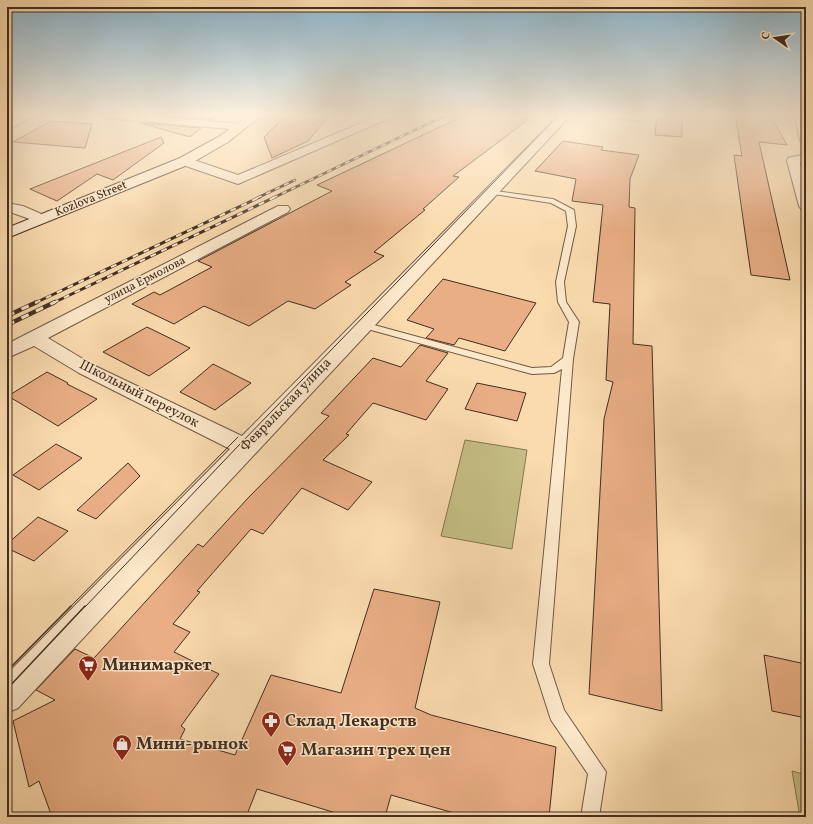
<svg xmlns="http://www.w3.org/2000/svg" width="813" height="824" viewBox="0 0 813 824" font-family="Vollkorn,serif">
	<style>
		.green { fill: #c5be85; stroke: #837654 }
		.building { fill: #e9ae85; stroke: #412e22 }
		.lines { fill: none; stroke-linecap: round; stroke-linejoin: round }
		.lane-casing { stroke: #6f5945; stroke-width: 2 }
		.street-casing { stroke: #6f5945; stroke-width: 2 }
		.secondary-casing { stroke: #412e22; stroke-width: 2 }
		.lane { fill: #fce8ca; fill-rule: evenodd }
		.street { fill: #fce8ca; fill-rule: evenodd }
		.secondary { fill: #fce8ca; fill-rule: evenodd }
		.tram-far1 { stroke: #412e22; stroke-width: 1 }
		.tram { stroke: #412e22; stroke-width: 1.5 }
		.rail-far2-casing { stroke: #412e22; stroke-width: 2.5 }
		.rail-far1-casing { stroke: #412e22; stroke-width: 3 }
		.rail-casing { stroke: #412e22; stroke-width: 4.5 }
		.rail-far2 { stroke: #fce8ca; stroke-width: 1.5; stroke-dasharray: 5; stroke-linecap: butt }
		.rail-far1 { stroke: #fce8ca; stroke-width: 2; stroke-dasharray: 6; stroke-linecap: butt }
		.rail { stroke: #fce8ca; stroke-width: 3; stroke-dasharray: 8; stroke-linecap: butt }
		.labels { text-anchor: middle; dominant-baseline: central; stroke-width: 3; stroke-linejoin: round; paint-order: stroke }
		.far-street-label { font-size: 12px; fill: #412e22; stroke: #fce8ca }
		.street-label { font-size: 14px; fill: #412e22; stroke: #fce8ca }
		.near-poi-label { font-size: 17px; font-weight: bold; fill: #412e22; stroke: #fce8ca; text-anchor: start }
	</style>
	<rect width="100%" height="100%" fill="#fadbae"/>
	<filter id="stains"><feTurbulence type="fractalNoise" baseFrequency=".005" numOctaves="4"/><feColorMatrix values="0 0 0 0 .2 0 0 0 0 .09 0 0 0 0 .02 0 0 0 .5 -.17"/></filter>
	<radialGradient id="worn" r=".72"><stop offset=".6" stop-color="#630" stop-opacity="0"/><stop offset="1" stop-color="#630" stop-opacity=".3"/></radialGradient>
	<path class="green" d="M465 440 527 450 512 549 441 536Z
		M792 771 806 775V817H800Z"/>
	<path class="building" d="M150 115H217L211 120Z
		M281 115H330L308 141 272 158 264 137 281 120Z
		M465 115H533L508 135 453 176 459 177 423 209 425 210 374 252 384 256 345 282 351 285 315 309 288 301 249 326 204 306 174 324 132 304 154 292 160 295 212 267 198 261 332 191 317 185Z
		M657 115H682V137L655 135Z
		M735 115H770L787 145 759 142 790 280 751 275 734 155 742 156Z
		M51 121 92 124 85 148 13 142Z
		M140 123 201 128 190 137Z
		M161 137 164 143 113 180 97 174 57 201 30 189Z
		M563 141 603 147 601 150 639 155 630 179 629 207 635 208 633 344 652 346 662 711 589 694 604 419 613 382 606 380 610 304 593 302 603 205 572 201 576 179 535 171Z
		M443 279 536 303 505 351 459 338 454 345 426 338 434 329 407 320Z
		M147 327 190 348 149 376 103 352Z
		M420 345 448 353 426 381 448 389 426 420 373 403 346 434 349 435 323 460 372 482 348 510 302 488 263 534 251 529 197 591 200 592 173 624 190 632 174 652 219 674 181 726 185 729 180 739 235 755 271 675 341 693 374 589 440 602 415 708 431 715 556 747 549 817H468L391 795 385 817H349L257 789 246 817H52L39 781 29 787 13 721 55 700 36 690 75 649 94 658 198 544 203 547 249 497 329 416 321 413 373 358 401 367Z
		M213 364 251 383 215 410 180 392Z
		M47 372 68 383 67 384 97 399 58 426 8 396Z
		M477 383 526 393 517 421 465 409Z
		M56 444 82 458 39 490 13 475Z
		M128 463 140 476 96 519 77 510Z
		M38 517 68 531 34 561 7 548V544Z
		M764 655 801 663 806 688V718L772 711Z"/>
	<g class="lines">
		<g class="lane-casing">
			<path id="lane" d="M597 115 642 117 644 115H649L644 121 599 117Z
				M489 190 553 199 574 210 576 226 564 282 566 302 579 322 573 359 549 664 564 710 606 772 599 817H581L588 774 551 720 533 664 562 369 554 373 532 374 360 327 358 325 363 322 532 368 551 367 563 358 569 322 558 302 556 282 568 226 566 211 551 203 487 193V191Z"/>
		</g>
		<g class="street-casing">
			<path id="street" d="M23 115H37L7 130V123Z
				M99 115H138L241 124 247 127 241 130 105 118Z
				M380 115H394L392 117 238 184 180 164 179 161 185 157 238 175Z
				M559 115H571L18 708 7 713V674L230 449 79 373 34 346 7 358V344L278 206H288L290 209 288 212 48 338 93 365 242 436Z
				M795 115H806V145L800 141Z
				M806 154V162L800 163 806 182V210L801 209 799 206 787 161 788 158Z
				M7 203 23 206 46 216 48 219 46 222 41 223 7 211Z"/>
		</g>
		<g class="secondary-casing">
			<path id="secondary" d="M249 115H262L228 142 190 164 7 238V228L180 158 220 136Z"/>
		</g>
		<use href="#lane" class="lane"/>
		<use href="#street" class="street"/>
		<use href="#secondary" class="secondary"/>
		<path class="tram-far1" d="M70 607 238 437
			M85 607 240 444 559 115"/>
		<path class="tram" d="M7 671 71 606
			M7 689 85 606"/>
		<g class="rail-far2-casing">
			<path id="rail-far2" d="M257 198 295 180
				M273 198 446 115"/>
		</g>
		<g class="rail-far1-casing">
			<path id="rail-far1" d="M35 303 260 197
				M53 303 275 197"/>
		</g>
		<g class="rail-casing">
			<path id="rail" d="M7 316 37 302
				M7 325 55 302"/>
		</g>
		<use href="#rail-far2" class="rail-far2"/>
		<use href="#rail-far1" class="rail-far1"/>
		<use href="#rail" class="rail"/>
	</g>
	<linearGradient id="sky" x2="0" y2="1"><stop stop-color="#8ab7d1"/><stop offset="0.5" stop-color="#fdefdb"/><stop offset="1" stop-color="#fdefdb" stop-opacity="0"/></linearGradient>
	<rect width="813" height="230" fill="url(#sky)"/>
	<defs>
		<g id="supermarket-pin" transform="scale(1)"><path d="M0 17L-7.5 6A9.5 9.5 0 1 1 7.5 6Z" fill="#8f2418" stroke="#fce8ca"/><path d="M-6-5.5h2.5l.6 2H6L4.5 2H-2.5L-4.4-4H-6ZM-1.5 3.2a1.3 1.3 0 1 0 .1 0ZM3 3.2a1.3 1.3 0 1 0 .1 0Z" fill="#fff"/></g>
		<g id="pharmacy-pin" transform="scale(1)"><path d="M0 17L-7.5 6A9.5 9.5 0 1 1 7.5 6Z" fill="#8f2418" stroke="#fce8ca"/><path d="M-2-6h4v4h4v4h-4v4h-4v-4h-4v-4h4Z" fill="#fff"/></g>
		<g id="shop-pin" transform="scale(1)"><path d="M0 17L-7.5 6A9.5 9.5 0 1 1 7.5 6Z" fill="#8f2418" stroke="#fce8ca"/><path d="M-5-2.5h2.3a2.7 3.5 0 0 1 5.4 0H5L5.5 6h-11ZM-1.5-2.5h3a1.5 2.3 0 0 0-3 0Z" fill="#fff"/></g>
	</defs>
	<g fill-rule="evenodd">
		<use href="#supermarket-pin" x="88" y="665"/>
		<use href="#pharmacy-pin" x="271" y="721"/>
		<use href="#shop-pin" x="122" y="744"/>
		<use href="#supermarket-pin" x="287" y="750"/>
	</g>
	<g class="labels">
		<g class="far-street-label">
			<text transform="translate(91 199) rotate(-22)">Kozlova Street</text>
			<text transform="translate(145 280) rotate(-27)">улица Ермолова</text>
		</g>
		<g class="street-label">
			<text transform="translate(139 394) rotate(27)">Школьный переулок</text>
			<text transform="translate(286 405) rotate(-46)">Февральская улица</text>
		</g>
		<g class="near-poi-label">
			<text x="102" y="665">Минимаркет</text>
			<text x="285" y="721">Склад Лекарств</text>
			<text x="136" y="744">Мини-рынок</text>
			<text x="301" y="750">Магазин трех цен</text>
		</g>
	</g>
	<rect width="813" height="824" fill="none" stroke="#fadbae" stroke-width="24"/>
	<rect x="8" y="8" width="797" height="808" fill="none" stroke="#412e22" stroke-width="2"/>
	<rect x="12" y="12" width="789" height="800" fill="none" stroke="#412e22"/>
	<g transform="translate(775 38) rotate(283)" stroke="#fce8ca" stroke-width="3" paint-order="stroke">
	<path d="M0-3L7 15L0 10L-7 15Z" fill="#412e22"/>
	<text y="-6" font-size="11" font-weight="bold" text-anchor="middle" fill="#412e22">С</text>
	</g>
	<rect width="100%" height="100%" filter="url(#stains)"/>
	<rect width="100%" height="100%" fill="url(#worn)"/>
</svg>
